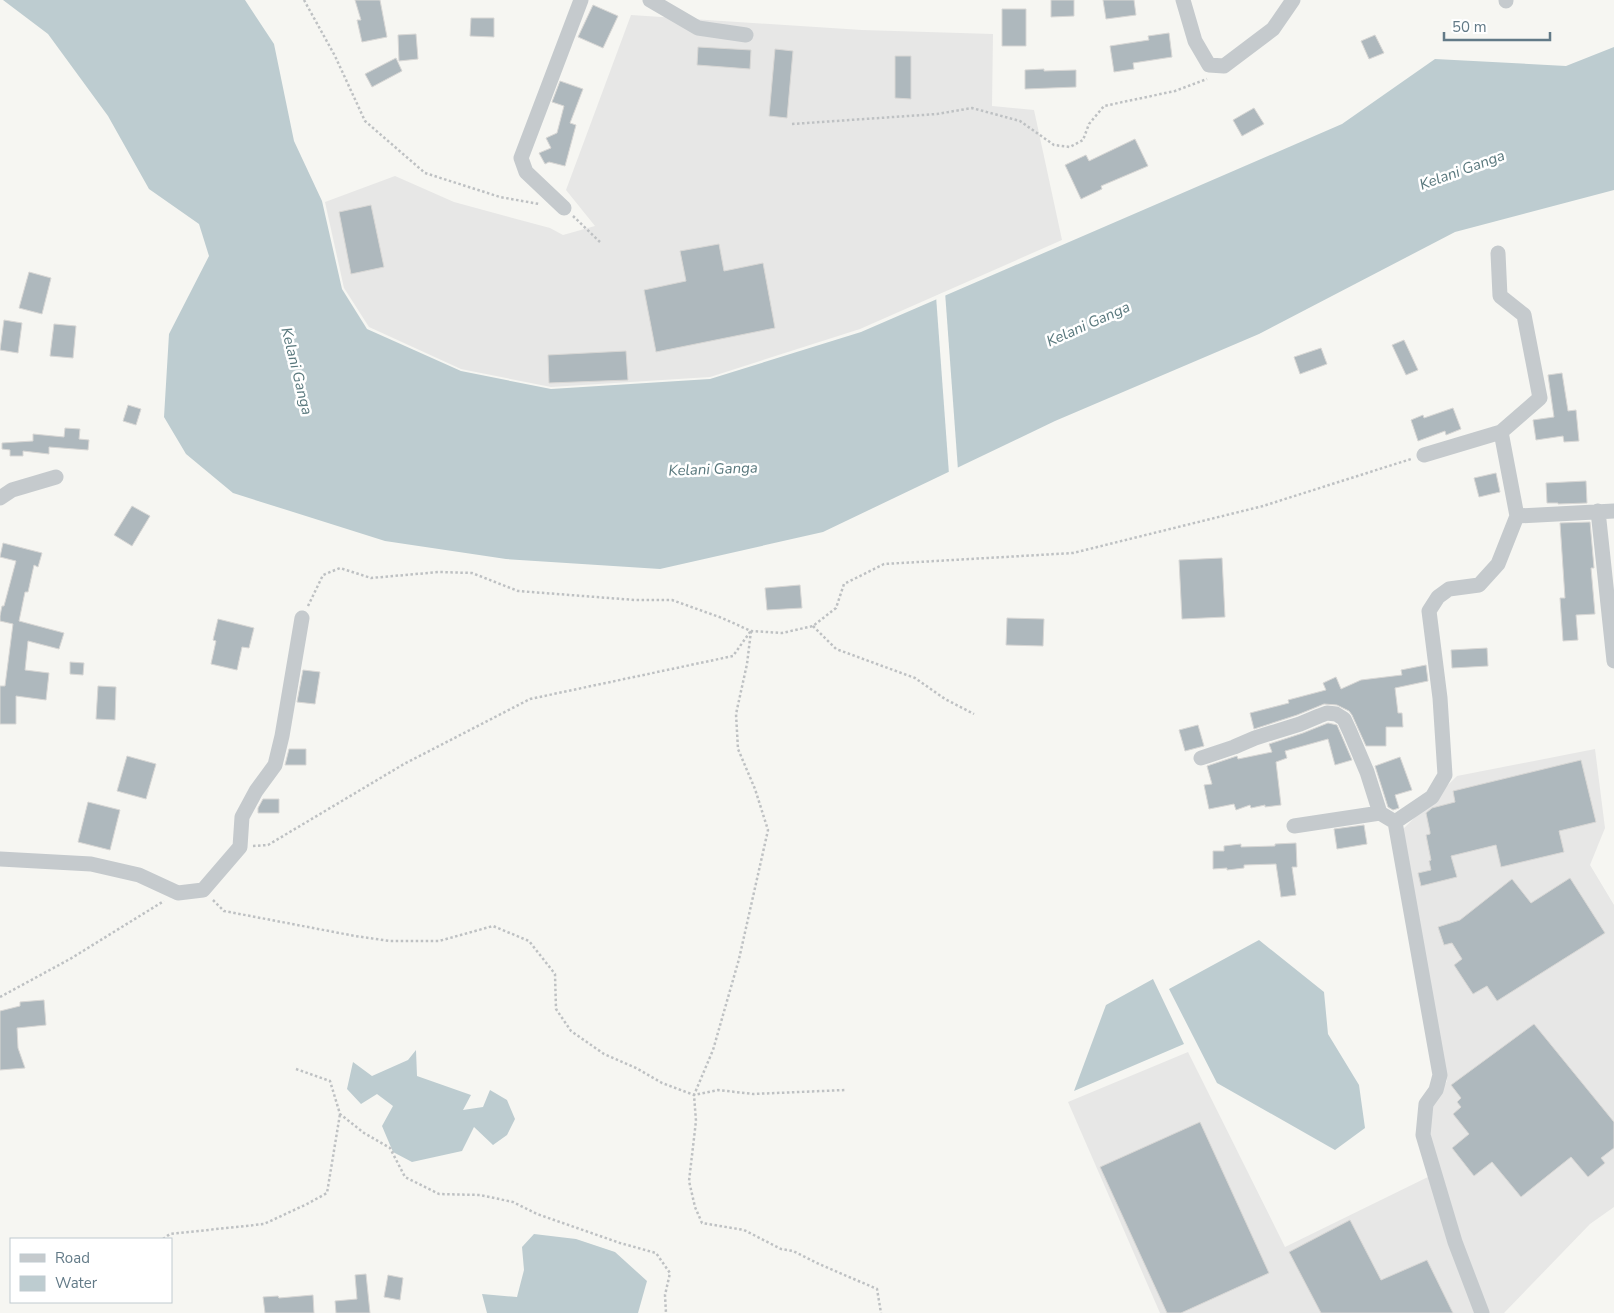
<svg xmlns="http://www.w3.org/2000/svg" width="1614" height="1313" viewBox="0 0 1614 1313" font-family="'Nunito Sans',sans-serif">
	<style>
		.built { fill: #e7e7e6 }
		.water { fill: #bdccd0 }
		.pier { fill: #f6f6f2 }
		.building { fill: #aeb8bd; stroke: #d8d7d5 }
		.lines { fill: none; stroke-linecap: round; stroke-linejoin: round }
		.path { stroke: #bec1c3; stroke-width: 2.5; stroke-dasharray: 2.5 2.5; stroke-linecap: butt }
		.minor { stroke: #c5cacd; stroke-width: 15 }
		.labels { text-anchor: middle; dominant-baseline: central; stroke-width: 5; stroke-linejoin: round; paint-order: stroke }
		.water-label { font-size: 15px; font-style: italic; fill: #58777c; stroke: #fff }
	</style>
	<rect width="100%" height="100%" fill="#f6f6f2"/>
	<path class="built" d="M631 15 862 30 993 34 992 106 1034 110 1062 240 860 329 710 377 551 387 461 369 369 327 344 288 325 202 395 176 454 202 550 228 563 235 595 226 566 190Z
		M1595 749 1605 828 1590 865 1614 905V1207L1590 1224 1504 1313H1488L1461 1240 1429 1135 1432 1106 1447 1081 1401 831 1457 776Z
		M1188 1052 1285 1247 1432 1175 1480 1313H1160L1068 1102Z"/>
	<path class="water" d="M3 0H245L274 44 294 141 322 201 342 289 367 329 461 371 551 389 710 379 861 332 1342 124 1435 59 1566 66 1614 47V190L1455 232 1259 334 1055 421 823 532 660 569 506 559 385 541 233 493 186 454 164 417 169 334 209 256 199 224 149 189 108 116 48 34Z
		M1259 940 1324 992 1328 1034 1359 1085 1365 1128 1335 1150 1217 1083 1169 989Z
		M1153 979 1184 1044 1074 1091 1106 1005Z
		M416 1050 417 1076 471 1095 463 1110 483 1107 490 1090 507 1100 515 1119 507 1135 493 1145 474 1127 462 1151 412 1162 393 1152 382 1126 393 1106 377 1094 361 1104 347 1089 353 1062 372 1076 408 1060Z
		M534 1234 576 1239 615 1252 647 1281 638 1313H487L482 1294 517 1297 524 1270 522 1247Z"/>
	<path class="pier" d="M945 292 958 470 949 474 936 296Z"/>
	<path class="building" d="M355 0H380L387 37 362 42 357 20H361Z
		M1051 0H1074V16L1051 17Z
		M1103 0H1134L1136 15 1106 19Z
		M593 5 618 16 603 48 578 37Z
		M1002 9H1026V46H1002Z
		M471 18H494V37L470 36Z
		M1169 33 1172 57 1133 63 1134 69 1114 72 1110 46 1149 40 1148 36Z
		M416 34 418 59 399 61 398 35Z
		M1375 35 1384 53 1369 59 1361 41Z
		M698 47 751 50 750 69 697 65Z
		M775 49 793 51 787 118 769 116Z
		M895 56H911V99L895 98Z
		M396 58 402 71 372 87 365 74Z
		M1044 69V71L1076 70V87L1025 89V70Z
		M560 81 583 89 570 123 576 125 565 166 549 162 545 164 539 153 551 148 546 138 557 133 564 106 552 102Z
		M1254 108 1264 124 1242 136 1233 120Z
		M1135 139 1148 166 1101 186 1102 189 1081 199 1065 165 1086 155 1089 161Z
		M371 205 384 267 351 274 339 212Z
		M719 244 724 271 763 263 775 328 656 352 644 290 686 281 680 251Z
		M29 272 51 278 42 314 19 308Z
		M4 320 22 323 18 353 0 350Z
		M54 324 76 326 73 358 50 356Z
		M1404 340 1418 370 1406 375 1392 345Z
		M1321 348 1327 364 1300 374 1294 357Z
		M626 351 628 380 549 383 548 355Z
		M1562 373 1568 411 1576 410 1579 441 1564 442 1563 436 1536 440 1533 420 1554 417 1548 375Z
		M128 405 141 409 136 425 123 421Z
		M1453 408 1461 429 1446 435 1445 431 1418 441 1411 420 1423 415 1424 418Z
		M65 428 80 429 79 439 89 440 88 450 49 447V454L23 451V456H10V450L2 449V443L33 441V434L64 437Z
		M1496 473 1500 492 1479 497 1474 478Z
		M1586 481 1587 503 1558 504V503H1547L1546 483Z
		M132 506 150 516 132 546 114 535Z
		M1590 522 1594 568H1591L1595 614 1576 615 1578 640 1563 641 1560 598H1565L1560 523Z
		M3 543 42 553 38 567 34 565 28 592H25L19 621 64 633 59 649 28 641 25 670 49 673 46 700 16 696V724H0V686H5L13 624 0 621V616L2 606H4L16 561 0 557Z
		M1222 558 1225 617 1182 619 1179 560Z
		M800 585 802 608 767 610 765 588Z
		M1007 618 1044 619 1043 646 1006 645Z
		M218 619 254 628 249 648 242 647 237 670 211 664 216 641 213 640Z
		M1487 648 1488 666 1452 668 1451 650Z
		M70 662 84 663 83 675 70 674Z
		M1426 665 1428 681 1395 688 1398 713H1402L1403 727H1386V746H1366L1352 715 1349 711 1337 705 1324 704 1297 715 1254 729 1250 713 1289 703 1288 700 1326 690 1323 683 1336 677 1341 689 1361 680 1402 675 1401 670Z
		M303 670 320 672 315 704 297 702Z
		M98 686 116 687 115 720 96 719Z
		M1328 723 1337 725 1352 760 1335 765 1328 739 1285 751 1287 758 1276 762 1281 805 1265 807V805L1251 808 1250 805 1236 810 1234 804 1209 809 1204 785 1212 784 1207 766 1237 756 1238 759 1272 752 1269 744 1303 733Z
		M1198 725 1204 746 1185 751 1179 730Z
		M289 749H306V765H285Z
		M127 756 156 764 146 799 117 791Z
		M1400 757 1412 790 1395 795 1399 808 1393 810 1388 807 1375 766Z
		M1581 760 1596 822 1559 831 1564 852 1501 867 1496 845 1451 856 1457 877 1421 886 1418 873 1431 870 1429 861 1431 860 1426 835 1430 834V832L1426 813 1432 808 1455 802 1453 791Z
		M263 799H279V813H258V808Z
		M88 802 120 810 110 850 78 842Z
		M1364 825 1367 844 1337 849 1334 829Z
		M1296 843 1297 867H1292L1296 895 1281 897 1276 864 1244 865V868L1227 870V868L1213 869V851H1224V846L1241 844V847L1275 846V844Z
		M1570 878 1605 933 1497 1001 1487 986 1473 994 1454 965 1462 959 1452 943 1444 945 1438 927 1460 920 1512 879 1531 903Z
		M44 1000 46 1025 17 1028 18 1048 25 1068 0 1070V1011L20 1006V1002Z
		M1534 1024 1614 1122V1148L1601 1158 1605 1163 1588 1177 1571 1157 1521 1197 1492 1162 1474 1176 1452 1148 1469 1134 1453 1114 1461 1107 1457 1102 1461 1098 1451 1085Z
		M1200 1122 1269 1273 1181 1313H1167L1100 1167Z
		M1350 1220 1381 1280 1427 1260 1453 1313H1321L1289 1252Z
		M366 1274 370 1313H336L335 1301 357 1299 355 1275Z
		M388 1275 403 1278 400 1300 384 1297Z
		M313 1295 314 1313H265L263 1297 278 1296 279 1298Z"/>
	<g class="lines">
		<path class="path" d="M304 0 335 56 365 121 425 173 500 197 539 204
			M792 124 937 114 972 108 1020 121 1054 145 1070 147 1083 140 1089 124 1104 106 1175 91 1207 79
			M573 216 600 242
			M308 606 323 575 340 568 371 578 439 572 472 573 518 591 635 600H672L722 618 751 631 782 633 813 626 836 608 844 584 884 564 1073 553 1263 506 1411 459
			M813 626 836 649 915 678 945 699 974 714
			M751 631 747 664 736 714 738 749 755 789 768 830 739 959 713 1050 694 1095 696 1121 689 1181 695 1207 702 1223 744 1230 781 1249 793 1251 819 1264 877 1289 881 1313
			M253 846 268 845 404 764 530 699 733 656 750 632
			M213 900 224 911 355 936 390 941H439L493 926 529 941 555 974 556 1009 571 1031 604 1054 636 1068 662 1083 694 1095 718 1090 753 1094 845 1090
			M0 997 70 959 164 901
			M296 1069 330 1081 340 1114 364 1133 390 1148 405 1177 439 1194 480 1195 513 1202 537 1214 620 1243 656 1253 670 1273 665 1295 666 1313
			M163 1239 170 1234 264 1224 307 1204 327 1193 340 1114"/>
		<path class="minor" d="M650 0 698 28 746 35
			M1183 0 1195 41 1209 65 1224 66 1273 29 1293 0
			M1506 0V1
			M564 208 526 172 521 158 581 0
			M1501 432 1517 516 1614 511
			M1424 455 1501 432 1540 398 1524 315 1500 296 1498 253
			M0 498 12 490 56 477
			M1598 511 1614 661
			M1201 758 1234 747 1255 738 1300 724 1319 716 1327 713 1336 714 1344 719 1350 732 1367 772 1380 813
			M1395 822 1432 797 1445 775 1440 698 1429 611 1438 597 1449 589 1479 585 1498 564 1517 516
			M1294 826 1380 813 1395 822 1440 1075 1436 1090 1426 1104 1423 1135 1455 1242 1482 1313
			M0 859 91 864 139 875 178 893 203 890 240 847 242 817 256 791 275 765 282 736 302 618"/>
	</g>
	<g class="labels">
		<g class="water-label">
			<text transform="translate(1462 170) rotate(-20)">Kelani Ganga</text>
			<text transform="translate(1088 324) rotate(-24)">Kelani Ganga</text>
			<text transform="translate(297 371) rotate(76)">Kelani Ganga</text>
			<text transform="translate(713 469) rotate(-2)">Kelani Ganga</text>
		</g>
	</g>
	<rect x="10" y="1238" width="162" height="65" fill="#ffffff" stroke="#c0cacf"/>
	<rect x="20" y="1254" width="25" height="8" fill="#c5cacd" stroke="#c0cacf"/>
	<text x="55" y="1263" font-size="15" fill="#627a87">Road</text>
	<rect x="20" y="1276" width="25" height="15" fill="#bdccd0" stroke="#c0cacf"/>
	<text x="55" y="1288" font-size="15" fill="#627a87">Water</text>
	<path d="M1444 32v8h106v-8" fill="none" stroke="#627a87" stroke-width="2.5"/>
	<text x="1452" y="32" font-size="15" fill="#627a87" stroke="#ffffff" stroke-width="4" paint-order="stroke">50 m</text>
</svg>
